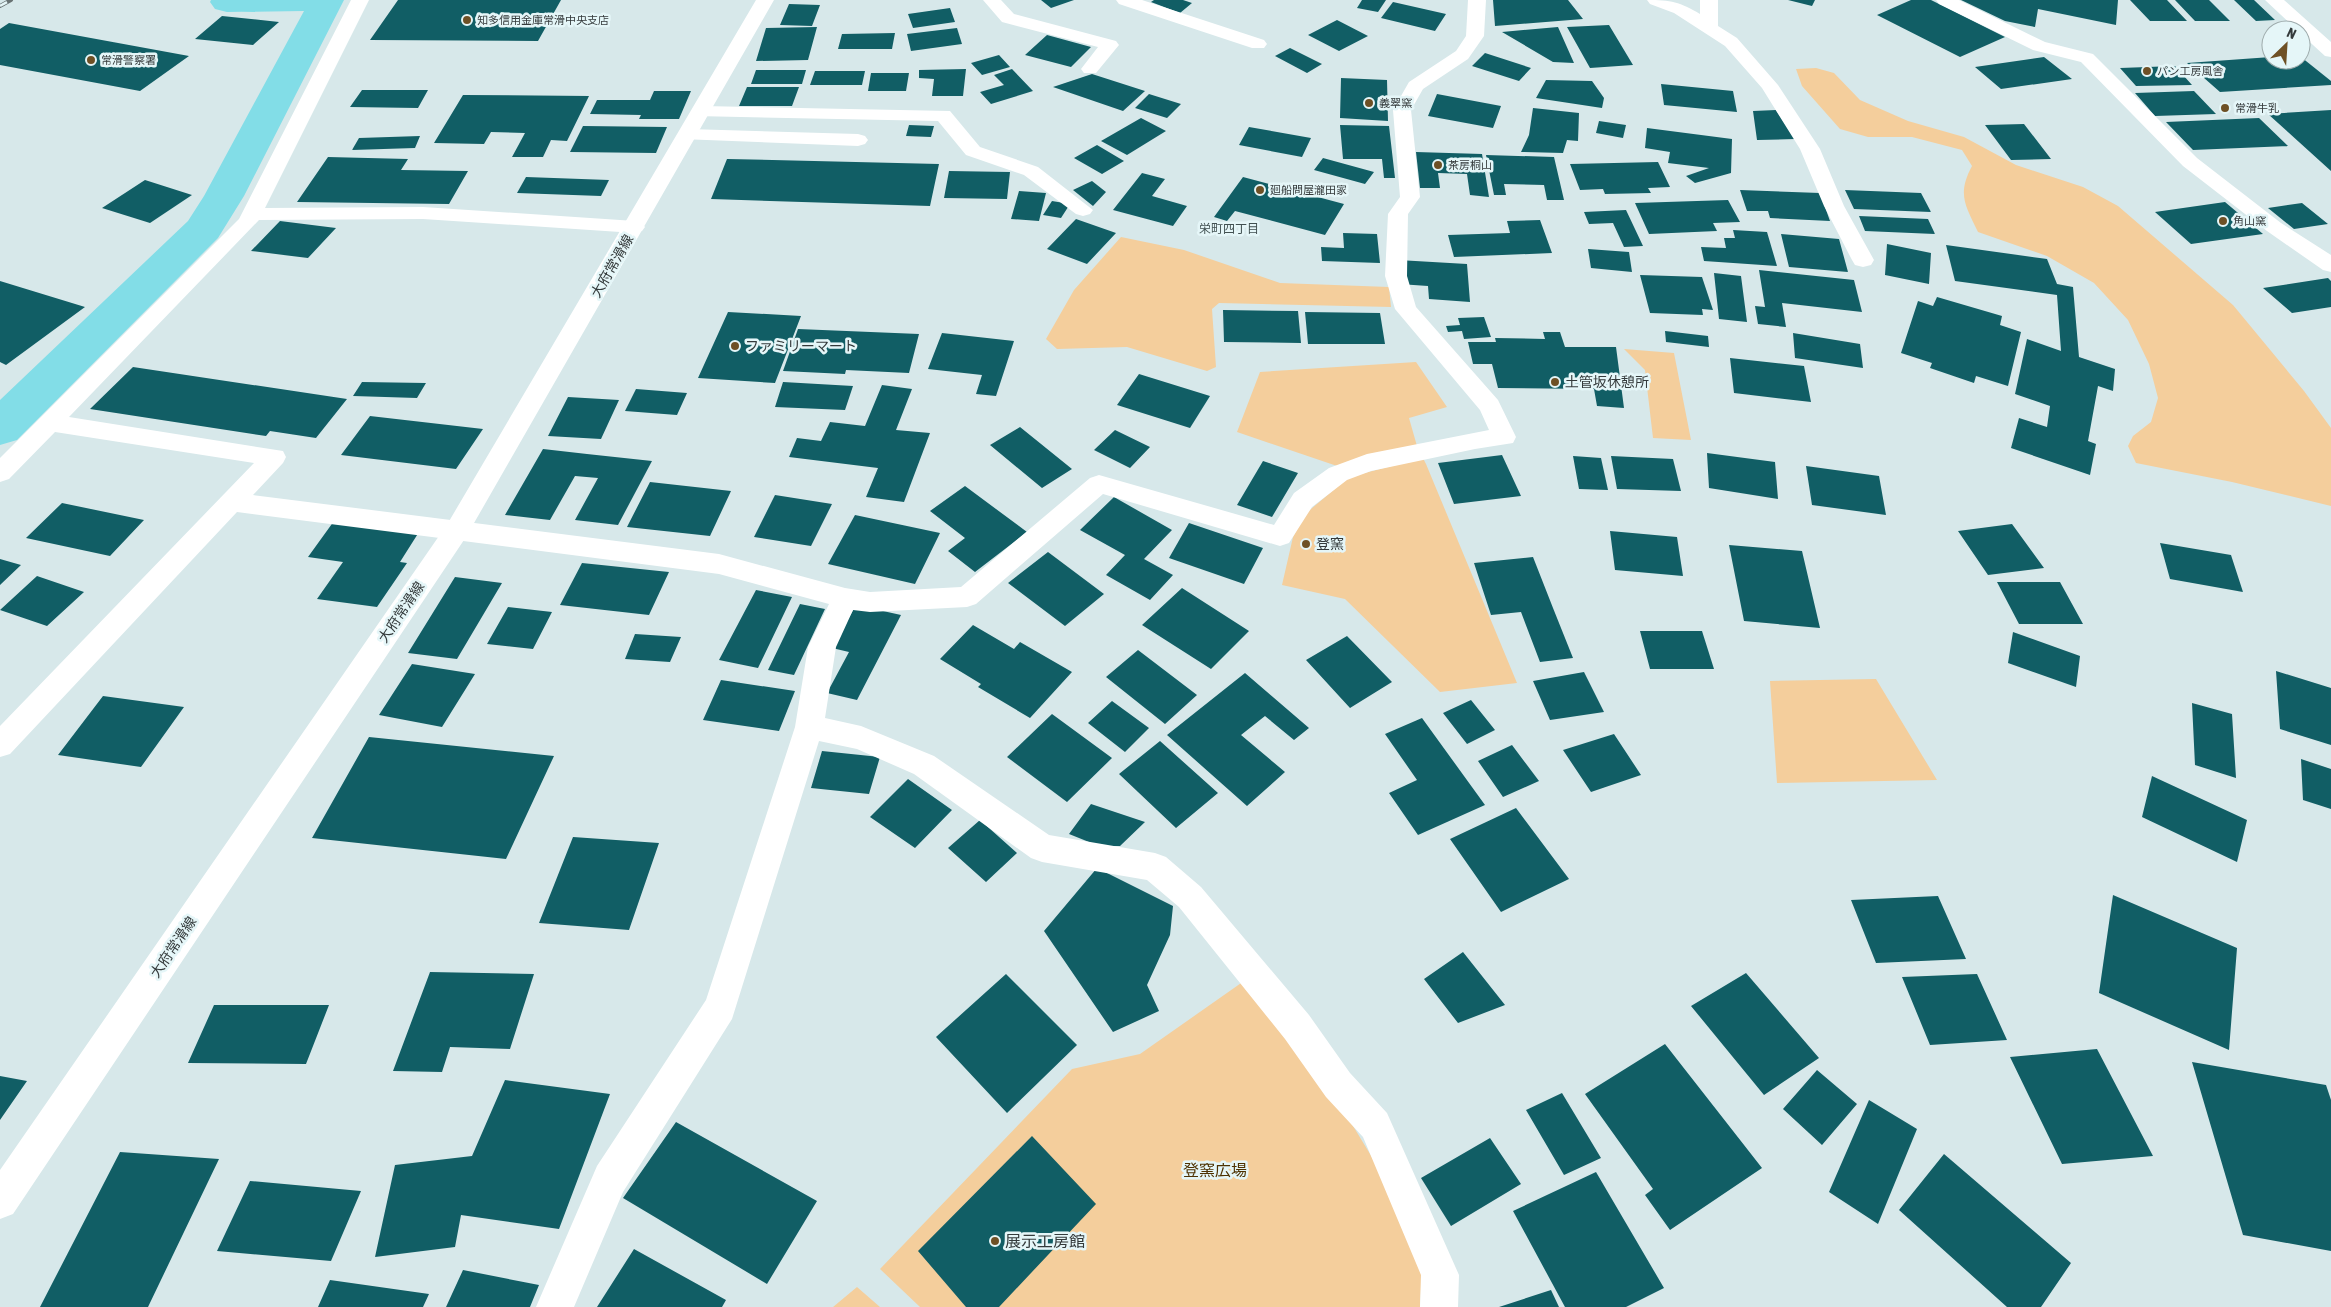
<svg xmlns="http://www.w3.org/2000/svg" width="2331" height="1307" viewBox="0 0 2331 1307" font-family="'Asap Condensed','Noto Sans JP',sans-serif">
	<style>
		.green { fill: #f4ce9c }
		.lines { fill: none; stroke-linecap: round; stroke-linejoin: round }
		.canal { fill: #82dde7; fill-rule: evenodd }
		.building { fill: #115e65 }
		.minor { fill: #fff; fill-rule: evenodd }
		.major { fill: #fff; fill-rule: evenodd }
		.rail-casing { stroke: #687273; stroke-width: 4 }
		.rail { stroke: #e5f6f8; stroke-width: 2.5; stroke-dasharray: 8; stroke-linecap: butt }
		.poi-dot { fill: #6e5025; stroke: #e5f6f8; stroke-width: 2 }
		.labels { text-anchor: middle; dominant-baseline: central; stroke-width: 5; stroke-linejoin: round; paint-order: stroke }
		.far-poi-label { font-size: 11px; fill: #343a3b; stroke: #e5f6f8; text-anchor: start }
		.far-neighbourhood-label { font-size: 12px; fill: #415051; stroke: #e5f6f8 }
		.street-label { font-size: 14px; fill: #343a3b; stroke: #e5f6f8 }
		.poi-label { font-size: 14px; fill: #343a3b; stroke: #e5f6f8; text-anchor: start }
		.near-park-label { font-size: 16px; fill: #4e3202; stroke: #e5f6f8 }
		.near-poi-label { font-size: 16px; fill: #343a3b; stroke: #e5f6f8; text-anchor: start }
	</style>
	<rect width="100%" height="100%" fill="#d7e8ea"/>
	<path class="green" d="M1816 68 1834 73 1860 100 1908 121 1964 137 2016 165 2083 187 2118 206 2233 305 2304 391 2331 428V506L2232 482 2136 463 2128 446 2133 436 2151 422 2158 398 2149 364 2128 320 2094 283 2047 256 1978 232C1965 205 1957 194 1972 166L1962 150 1912 137H1868L1840 129 1802 86 1796 69Z
		M1121 237 1184 250 1280 283 1389 287 1391 307 1219 303 1212 309 1216 367 1207 371 1127 347 1057 349 1046 339 1074 290Z
		M1624 349 1674 353 1691 440 1653 438 1645 370Z
		M1416 362 1447 407 1409 418 1417 446 1340 467 1237 432 1260 372Z
		M1423 458 1426 464 1517 683 1440 692 1345 599 1282 585 1293 537 1305 514 1349 477Z
		M1876 679 1937 780 1777 783 1770 681Z
		M1244 981 1344 1111 1410 1220 1422 1271 1420 1307H920L880 1269 1072 1069 1140 1054Z
		M857 1287 880 1307H833Z"/>
	<g class="lines">
		<path class="canal" d="M211 0H344L244 196 218 238 17 440 0 445V400L188 221 204 196 304 11 227 12 215 9 210 2Z"/>
	</g>
	<path class="building" d="M398 0H561L538 41 370 40Z
		M1041 0H1074L1051 8Z
		M1154 0H1183L1192 3 1180 13 1151 2Z
		M1362 0H1386L1378 12 1357 8Z
		M1493 0H1568L1583 19 1495 26Z
		M1788 0H1815L1812 6Z
		M1911 0H1931L2005 37 1960 57 1877 15Z
		M1961 0H2118L2116 25 2038 9 2035 27 2005 21Z
		M2130 0H2167L2187 21H2150Z
		M2175 0H2209L2230 21H2195Z
		M2234 0H2254L2275 20 2256 21Z
		M1393 2 1446 14 1435 31 1381 18Z
		M789 4 820 5 812 26 780 25Z
		M950 8 955 22 913 28 908 14Z
		M222 16 279 22 253 45 195 39Z
		M1337 20 1368 36 1339 51 1308 35Z
		M9 23 189 56 140 91 0 65V29Z
		M1609 25 1633 65 1590 68 1567 27Z
		M817 27 808 60 756 61 766 28Z
		M1558 27 1574 63 1553 62 1502 32Z
		M957 28 962 44 911 51 907 34Z
		M895 33 892 49H838L842 34Z
		M1047 35 1091 47 1071 67 1025 55Z
		M1290 48 1322 64 1307 73 1275 56Z
		M1485 53 1531 68 1519 81 1472 66Z
		M999 55 1010 67 982 75 971 63Z
		M2044 57 2072 79 2001 89 1975 67Z
		M2271 57V60H2301V57L2331 81V85L2220 92 2187 63Z
		M2175 66 2192 85 2136 86 2120 68Z
		M966 69 963 96H932L934 79 919 78V70Z
		M1012 69 1033 91 991 104 980 92 1004 85 994 75Z
		M756 70H806L802 84H751Z
		M815 71H865L862 85H810Z
		M871 73H909L906 91H868Z
		M1092 74 1145 91 1123 111 1053 87Z
		M1341 78 1387 80 1388 121 1340 118Z
		M1546 80 1592 81 1604 98 1602 108 1536 98Z
		M1661 84 1733 91 1737 112 1664 105Z
		M747 87H799L792 106H739Z
		M362 90H428L418 108 350 107Z
		M654 91H691L679 119H639L641 115 590 114 597 100H650Z
		M2194 91 2216 114 2155 116 2135 93Z
		M1149 94 1181 104 1167 118 1135 108Z
		M1437 94 1501 106 1493 128 1428 116Z
		M463 95 589 96 567 141 551 140 543 157H512L525 133 491 132 484 144 434 143Z
		M1533 108 1579 113 1578 141 1567 140 1563 153 1521 152 1529 135Z
		M1776 110 1795 139 1757 140 1753 111Z
		M2331 110V171L2268 114Z
		M1141 118 1166 131 1127 155 1101 141Z
		M2259 118 2288 146 2193 150 2166 122Z
		M1599 121 1626 125 1623 138 1596 133Z
		M2024 124 2051 159 2011 160 1985 125Z
		M909 125 934 126 931 137 906 136Z
		M1340 125 1389 126 1395 178H1384L1382 159H1343Z
		M583 126 667 127 656 153 570 152Z
		M1249 127 1311 138 1302 157 1239 145Z
		M1647 128 1732 139 1731 173 1695 183 1686 176 1709 168 1668 163 1670 152 1645 148Z
		M420 136 415 148 352 150 359 138Z
		M1097 145 1124 161 1102 174 1074 158Z
		M1416 152 1482 154 1489 197 1470 195 1467 174 1438 173 1440 188H1420Z
		M1486 155 1554 157 1564 200H1547L1544 185 1504 184 1506 195H1494Z
		M328 157 408 159 401 170 468 171 449 204 297 202Z
		M1323 158 1374 172 1365 184 1314 170Z
		M727 159 939 164 930 206 711 199Z
		M1658 162 1670 187 1648 188 1651 193 1605 194 1603 189 1580 190 1570 164Z
		M949 171 1010 172 1007 199 944 198Z
		M1142 173 1165 179 1152 196 1187 206 1173 226 1113 210Z
		M526 177 609 180 601 196 517 193Z
		M1243 177 1344 204 1325 235 1235 211 1227 221 1214 217Z
		M145 180 192 195 150 223 102 208Z
		M1092 181 1106 192 1093 206 1073 190Z
		M1740 190 1820 193 1830 221 1770 218 1768 211H1747Z
		M1845 190 1921 193 1931 212 1854 209Z
		M1019 191 1046 193 1039 221 1011 219Z
		M1728 200 1740 222 1713 223 1717 231 1649 234 1635 203Z
		M1052 201 1070 204 1061 218 1043 215Z
		M2225 202 2263 234 2191 244 2155 212Z
		M2302 203 2328 224 2294 229 2268 208Z
		M1626 210 1643 246 1624 247 1613 223 1589 224 1584 212Z
		M1859 216 1928 219 1935 234 1865 231Z
		M1076 219 1116 233 1087 264 1047 249Z
		M1540 220 1552 253 1454 257 1448 235 1510 233 1507 221Z
		M280 221 336 228 308 258 251 251Z
		M1733 230 1767 232 1777 266 1704 261 1701 247 1726 248 1724 238H1735Z
		M1343 233 1377 234 1380 263 1322 261 1321 247 1344 248Z
		M1781 234 1839 239 1848 272 1789 267Z
		M1887 244 1931 253 1929 284 1885 275Z
		M1946 245 2047 259 2057 284 2073 287 2079 357 2115 369 2113 391 2098 386 2088 441 2096 444 2090 475 2011 448 2019 418 2047 427 2050 406 2015 394 2027 339 2061 351 2057 295 1955 281Z
		M1588 249 1629 252 1632 272 1591 268Z
		M1398 260 1467 264 1470 302 1429 299 1428 286 1399 284Z
		M1759 270 1854 280 1862 312 1782 303 1786 327 1758 324 1755 306 1765 307Z
		M1714 273 1741 276 1747 322 1719 319Z
		M1640 275 1702 277 1713 310 1702 309 1703 315 1650 313Z
		M2328 278 2331 281V307L2292 313 2263 288Z
		M0 281 85 307 6 365 0 362Z
		M1937 297 2002 316 2000 325 2021 332 2008 386 1976 376 1974 383 1930 368 1932 363 1901 353 1918 301 1933 306Z
		M1223 310 1298 311 1301 343 1224 342Z
		M728 312 801 316 775 383 698 378Z
		M1305 312 1380 313 1385 344H1308Z
		M1484 317 1491 337 1464 339 1462 331 1448 332 1446 326 1460 325 1458 318Z
		M798 329 919 334 909 373 846 370 845 374 783 371Z
		M1665 331 1708 336 1709 347 1666 342Z
		M1543 332H1560L1565 347H1616L1624 408 1597 406 1594 389 1498 388 1492 364H1473L1468 342H1496L1495 338 1545 339Z
		M942 333 1014 341 996 396 976 394 982 375 928 369Z
		M1793 333 1860 344 1863 368 1795 358Z
		M1730 358 1804 366 1811 402 1734 393Z
		M133 367 347 399 316 438 270 431 266 436 90 409Z
		M1139 374 1210 396 1190 428 1117 405Z
		M362 382 426 383 417 398 353 396Z
		M783 382 853 386 845 410 775 407Z
		M882 385 912 389 896 430 930 433 904 502 866 497 878 468 789 457 797 438 821 441 830 422 865 426Z
		M636 389 687 393 677 415 625 411Z
		M568 397 619 400 601 439 548 436Z
		M370 416 483 429 456 469 341 455Z
		M1020 427 1072 469 1042 488 990 445Z
		M1115 430 1150 447 1130 468 1094 450Z
		M543 449 587 454 652 461 618 525 575 520 598 478 575 476 550 520 505 515Z
		M1707 453 1775 462 1778 499 1709 488Z
		M1502 455 1521 496 1454 504 1438 463Z
		M1573 456 1601 458 1608 490 1579 489Z
		M1611 456 1673 459 1681 491 1617 489Z
		M1263 461 1298 473 1272 517 1237 505Z
		M1806 466 1879 476 1886 515 1812 505Z
		M650 482 731 491 710 536 627 527Z
		M965 486 1027 532 975 572 948 551 965 538 930 511Z
		M775 495 832 504 811 546 754 537Z
		M1114 497 1172 530 1144 559 1173 575 1150 600 1106 575 1125 555 1080 530Z
		M62 503 144 520 110 556 26 538Z
		M855 515 940 533 915 584 828 564Z
		M334 521 419 532 400 562 407 563 377 607 317 599 343 562 308 557Z
		M1189 523 1263 548 1244 584 1169 558Z
		M2012 524 2044 568 1988 575 1958 531Z
		M1610 531 1677 537 1683 576 1615 570Z
		M2160 543 2231 555 2243 592 2170 579Z
		M1729 545 1802 551 1820 628 1744 621Z
		M1048 552 1104 594 1065 626 1008 583Z
		M1533 557 1553 608 1573 658 1540 662 1521 612 1491 615 1474 563Z
		M0 559 21 565 0 585Z
		M582 563 669 572 649 615 560 605Z
		M37 576 84 592 47 626 0 610Z
		M455 577 502 583 457 659 408 653Z
		M1997 582H2060L2083 624H2019Z
		M1182 588 1249 631 1211 669 1142 625Z
		M756 590 792 597 758 668 719 660Z
		M800 604 825 609 794 675 768 670Z
		M856 605 901 615 857 700 827 693 849 652 832 648Z
		M508 607 552 612 533 649 487 644Z
		M973 625 1014 649 1020 642 1072 672 1030 718 978 687 981 684 940 659Z
		M1640 631H1702L1714 669H1650Z
		M2013 632 2080 656 2076 687 2008 663Z
		M635 634 681 637 670 662 625 659Z
		M1347 636 1392 682 1350 708 1306 660Z
		M1138 650 1197 695 1165 724 1106 677Z
		M412 664 475 674 442 727 379 715Z
		M2276 671 2331 688V745L2280 729Z
		M1584 672 1604 712 1550 720 1533 681Z
		M1245 673 1309 728 1294 740 1265 716 1241 735 1285 772 1247 806 1167 735Z
		M721 680 795 691 779 731 703 720Z
		M103 696 184 707 141 767 58 755Z
		M1471 700 1495 730 1467 744 1443 713Z
		M1112 701 1149 728 1125 752 1088 723Z
		M2192 703 2232 714 2236 778 2195 765Z
		M1052 714 1112 758 1067 802 1007 757Z
		M1422 718 1485 805 1418 835 1389 793 1417 780 1385 734Z
		M1614 734 1641 775 1591 792 1563 750Z
		M369 737 554 756 506 859 312 838Z
		M1160 741 1218 793 1176 828 1119 774Z
		M1512 745 1539 781 1503 797 1478 761Z
		M822 751 880 757 869 794 811 788Z
		M2301 759 2331 769V809L2303 800Z
		M2152 776 2247 820 2237 862 2142 817Z
		M908 779 952 810 915 848 870 817Z
		M1091 804 1145 822 1120 846H1099L1069 834Z
		M1516 808 1569 879 1501 912 1450 839Z
		M980 820 1017 853 986 882 948 848Z
		M573 837 659 843 629 930 539 923Z
		M1097 868 1173 906 1170 935 1147 985 1159 1011 1113 1032 1044 931Z
		M2113 895 2237 948 2229 1050 2099 993Z
		M1938 896 1966 959 1876 963 1851 900Z
		M1463 952 1505 1005 1458 1023 1424 979Z
		M430 972 534 974 510 1049 450 1047 442 1072 393 1071Z
		M1746 973 1819 1058 1764 1095 1691 1006Z
		M1006 974 1077 1045 1007 1113 936 1037Z
		M1977 974 2007 1040 1930 1045 1902 977Z
		M214 1005H329L306 1064 188 1063Z
		M1665 1044 1762 1168 1670 1230 1645 1195 1653 1189 1585 1094Z
		M2097 1049 2153 1156 2062 1164 2010 1057Z
		M2192 1062 2326 1085 2331 1100V1251L2243 1235Z
		M1817 1070 1857 1104 1822 1145 1783 1109Z
		M0 1076 27 1081 0 1120Z
		M505 1080 610 1094 559 1229 461 1215 455 1247 375 1257 395 1165 472 1156Z
		M1562 1093 1601 1158 1564 1175 1526 1110Z
		M1869 1100 1917 1129 1878 1224 1829 1192Z
		M676 1122 817 1201 767 1284 623 1198Z
		M1032 1136 1096 1204 999 1307H966L918 1251Z
		M1490 1138 1521 1184 1451 1226 1421 1178Z
		M120 1152 219 1159 148 1307H40Z
		M1944 1154 2071 1263 2041 1307H2007L1899 1210Z
		M1596 1172 1664 1288 1626 1307H1565L1513 1211Z
		M250 1181 361 1191 331 1261 217 1251Z
		M634 1249 726 1300 722 1307H597Z
		M463 1270 539 1285 530 1307H446Z
		M330 1280 429 1294 423 1307H318Z
		M1551 1290 1559 1307H1499Z"/>
	<g class="lines">
		<path class="minor" d="M351 0H369L265 208 423 207 635 221 642 223 645 227 642 231 635 233 423 219 259 220 69 417 283 451 286 457 283 463 253 495 719 554 845 588 870 592 961 587 1090 478 1099 475 1274 525 1294 493 1329 468 1367 454 1489 430 1480 410 1395 309 1385 276 1388 214 1400 197 1393 110 1409 82 1456 51 1466 36 1468 0H1486L1484 36 1468 59 1423 89 1411 110 1420 197 1408 214 1407 276 1416 307 1498 400 1516 437 1513 443 1475 449 1371 471 1347 480 1312 507 1289 543 1280 546 1103 494 976 604 967 607 870 612 853 610 836 647 825 718 861 726 934 756 1049 835 1155 853 1166 857 1201 887 1309 1015 1350 1073 1387 1113 1459 1275 1458 1307H1420L1421 1275 1363 1137 1326 1097 1285 1039 1179 907 1147 880 1042 862 1031 858 914 774 857 749 819 741 732 1019 623 1192 574 1307H536L597 1166 706 1000 795 727 808 647 829 604 719 574 237 512 10 754 0 757V726L254 463 55 432 9 479 0 482V458L239 219Z
			M983 0H1001L1014 14 1116 41 1119 45 1096 73H1084L1081 69 1098 47 1002 22Z
			M1116 0H1142L1264 40 1267 44 1264 48H1252L1119 4Z
			M1647 0C1671 0 1680 2 1700 14V0H1718V26L1737 38 1778 85 1820 149 1844 206 1874 260 1871 265 1863 267 1855 265 1852 260 1824 206 1800 149 1762 88 1725 46 1674 13 1650 4Z
			M1936 0H1959L2045 42 2093 54 2197 158 2281 223 2331 255V272L2323 270 2267 231 2183 166 2081 62 2033 50 1939 4Z
			M2265 0H2284L2331 42V57L2325 56 2301 34V30H2297Z
			M702 106 950 111 980 147 1038 167 1093 210 1090 214 1083 216 1076 214 1024 175 966 155 938 121 695 116 693 112 695 108Z
			M688 129 858 134 865 136 868 140 865 144 858 146 681 139 678 135 681 131Z"/>
		<path class="major" d="M756 0H774L466 537 13 1214 0 1219V1170L448 523Z"/>
		<g class="rail-casing">
			<path id="rail" d="M0 6 11 0"/>
		</g>
		<use href="#rail" class="rail"/>
	</g>
	<g class="poi-dot">
		<circle cx="467" cy="20" r="5"/>
		<circle cx="91" cy="60" r="5"/>
		<circle cx="2147" cy="71" r="5"/>
		<circle cx="1369" cy="103" r="5"/>
		<circle cx="2225" cy="108" r="5"/>
		<circle cx="1438" cy="165" r="5"/>
		<circle cx="1260" cy="190" r="5"/>
		<circle cx="2223" cy="221" r="5"/>
		<circle cx="735" cy="346" r="5"/>
		<circle cx="1555" cy="382" r="5"/>
		<circle cx="1306" cy="544" r="5"/>
		<circle cx="995" cy="1241" r="5"/>
	</g>
	<g class="labels">
		<g class="far-poi-label">
			<text x="477" y="20">知多信用金庫常滑中央支店</text>
			<text x="101" y="60">常滑警察署</text>
			<text x="2157" y="71">パン工房風舎</text>
			<text x="1379" y="103">義翠窯</text>
			<text x="2235" y="108">常滑牛乳</text>
			<text x="1448" y="165">茶房桐山</text>
			<text x="1270" y="190">廻船問屋瀧田家</text>
			<text x="2233" y="221">角山窯</text>
		</g>
		<g class="far-neighbourhood-label">
			<text x="1229" y="229">栄町四丁目</text>
		</g>
		<g class="street-label">
			<text transform="translate(612 266) rotate(-60)">大府常滑線</text>
			<text transform="translate(401 612) rotate(-56)">大府常滑線</text>
			<text transform="translate(173 947) rotate(-56)">大府常滑線</text>
		</g>
		<g class="poi-label">
			<text x="745" y="346">ファミリーマート</text>
			<text x="1565" y="382">土管坂休憩所</text>
			<text x="1316" y="544">登窯</text>
		</g>
		<g class="near-park-label">
			<text x="1215" y="1170">登窯広場</text>
		</g>
		<g class="near-poi-label">
			<text x="1005" y="1241">展示工房館</text>
		</g>
	</g>
	<g transform="translate(2286 45) rotate(25)"><circle r="24" fill="#e5f6f8" stroke="#9eabac"/>
	<path d="M0-4L9 19L0 12L-9 19Z" fill="#6e5025"/>
	<text y="-8" font-size="14" font-weight="bold" text-anchor="middle" fill="#343a3b">N</text>
	</g>
</svg>
